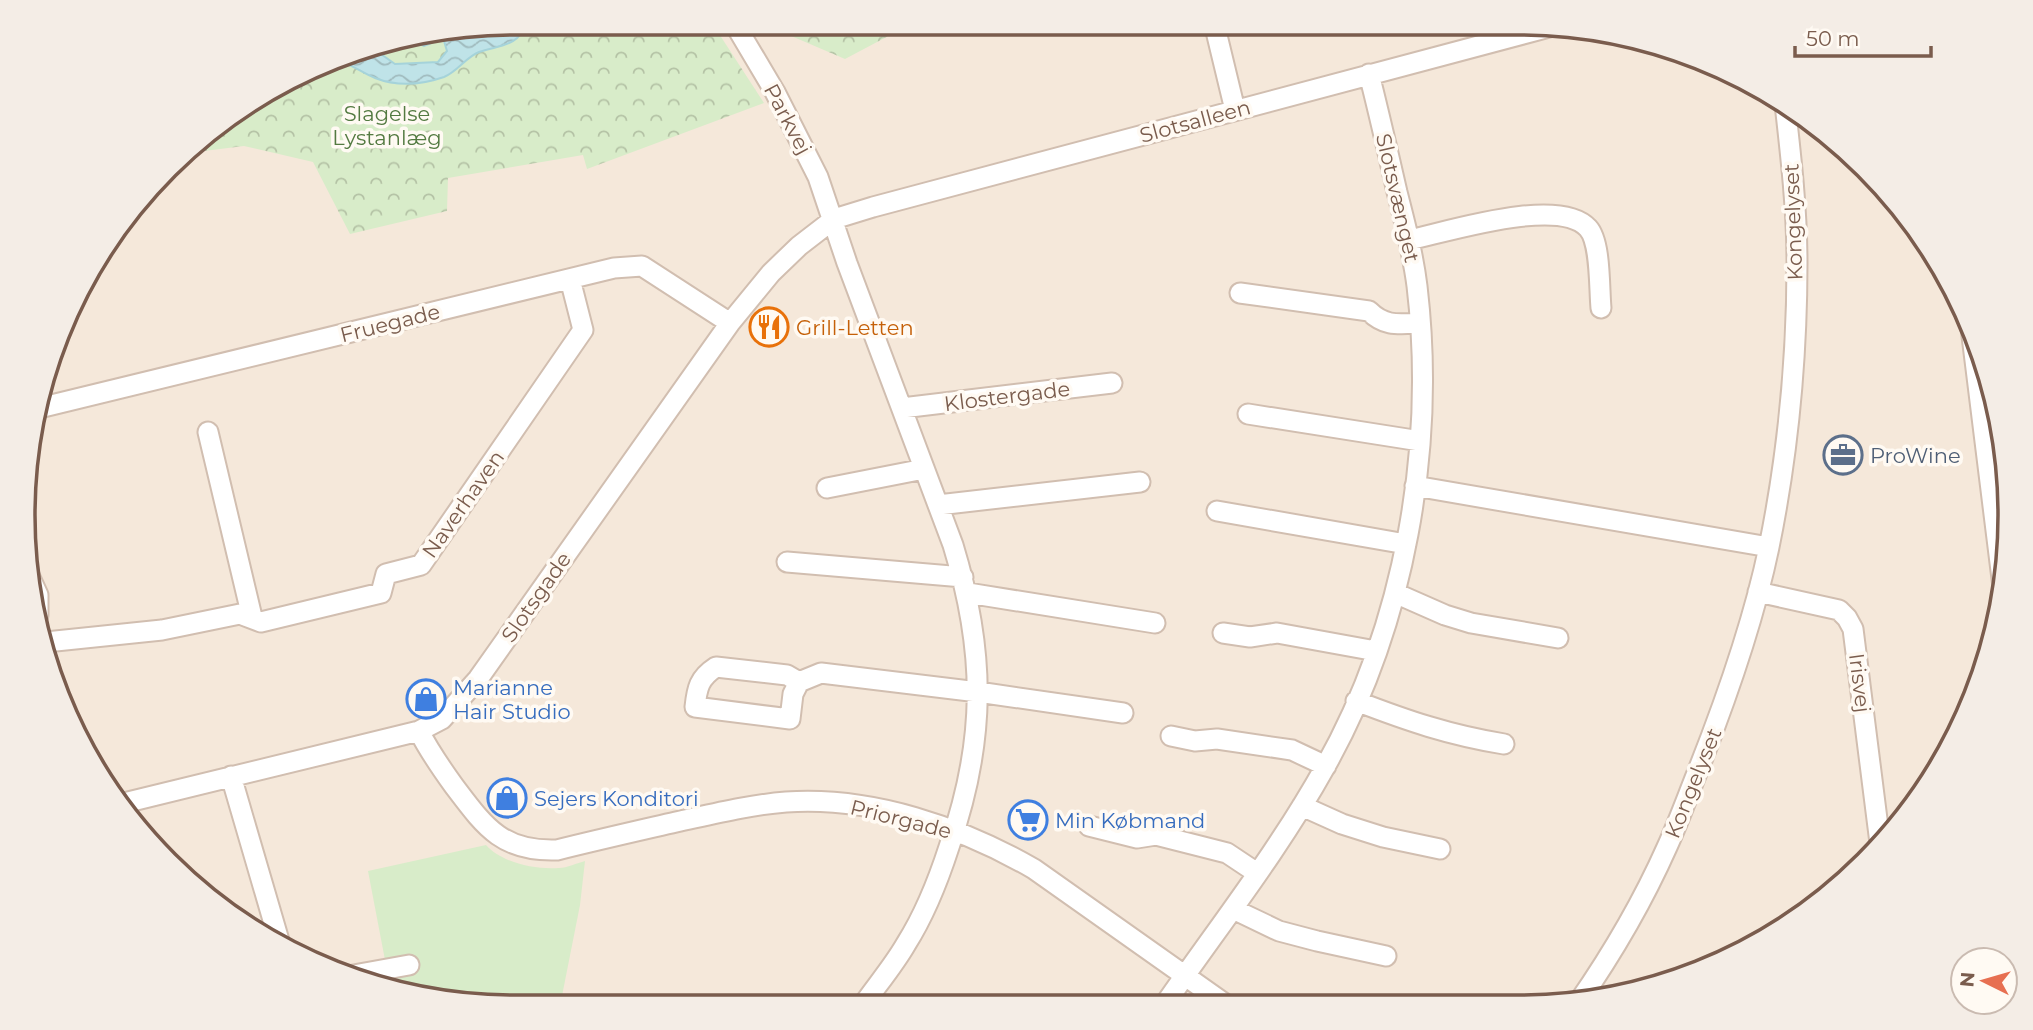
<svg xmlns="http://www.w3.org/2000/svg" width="2033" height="1030" viewBox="0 0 2033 1030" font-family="Montserrat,sans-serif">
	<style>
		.residential { fill: #f5e8da }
		.grass { fill: #d8ecc9 }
		.park { fill: url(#park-crowns) }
		.water { fill: url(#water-waves); stroke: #a5d3da; stroke-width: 2 }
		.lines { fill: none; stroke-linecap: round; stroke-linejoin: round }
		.minor-casing { stroke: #d1beb0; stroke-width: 23 }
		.minor { stroke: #fff; stroke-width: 19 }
		.labels { text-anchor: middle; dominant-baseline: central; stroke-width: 7; stroke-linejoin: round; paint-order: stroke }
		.park-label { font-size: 21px; fill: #537a41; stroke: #fffaf3 }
		.street-label { font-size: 21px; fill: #7a5c4d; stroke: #fffaf3 }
		.food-label { font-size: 21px; fill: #c56008; stroke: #fffaf3; text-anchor: start }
		.service-label { font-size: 21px; fill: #4e5e75; stroke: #fffaf3; text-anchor: start }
		.shop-label { font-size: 21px; fill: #366cbe; stroke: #fffaf3; text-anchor: start }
		.rim { fill: none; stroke: #7a5c4d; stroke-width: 3.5 }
	</style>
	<defs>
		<pattern id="park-crowns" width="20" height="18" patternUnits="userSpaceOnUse" patternTransform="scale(1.75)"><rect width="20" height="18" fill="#d8ecc9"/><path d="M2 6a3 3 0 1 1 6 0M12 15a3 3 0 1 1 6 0" fill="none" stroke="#b4c2a5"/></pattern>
		<pattern id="water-waves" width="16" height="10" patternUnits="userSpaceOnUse" patternTransform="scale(1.75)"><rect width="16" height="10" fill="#bfe3e8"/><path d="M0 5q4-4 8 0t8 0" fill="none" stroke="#a0bbbe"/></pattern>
	</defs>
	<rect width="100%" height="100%" fill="#fdf6ec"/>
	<path class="residential" d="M515 23 1550 24 1645 39 1735 73 1817 124 1888 190 1944 269 1984 356 2006 450 2009 547 1994 642 1960 732 1908 815 1817 906 1706 970 1583 1003 483 1006 388 991 298 957 167 863 73 732 27 579 32 419 60 326 105 242 215 125 356 49Z"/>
	<path class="grass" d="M486 845C502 863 536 870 559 868 567 868 577 863 585 861L580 905 560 1006H483L388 991 335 971 385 960 368 871Z"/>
	<path class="park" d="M515 23H712L764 103 587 169 583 155 448 178 447 211 350 234 313 162 244 146 188 153 215 125 356 49Z
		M761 23H913L845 59Z"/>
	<path class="water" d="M515 23H527C518 47 500 45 479 52 466 57 457 72 444 77 421 85 398 87 375 78 362 73 350 63 336 60L356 49 371 47 395 64 438 62 447 51 444 41 439 40 424 46 411 40Z"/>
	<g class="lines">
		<g class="minor-casing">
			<path id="minor" d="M734 23 775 92 818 177 847 263 953 545C986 653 986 741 949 847 938 881 925 914 906 944 894 965 877 985 863 1005
				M1214 23 1235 110
				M1409 240C1447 232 1559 196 1588 228 1601 242 1599 288 1601 308
				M1240 293 1369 311C1385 327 1399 324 1420 323
				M1971 328 2003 587
				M902 408 1112 383
				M35 409 614 268 642 266 730 323
				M1248 414 1420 441
				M208 432 252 617
				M1415 486 1769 547
				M827 488 924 469
				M938 505 1140 482
				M1217 511 1406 544
				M787 562 963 577
				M27 571 38 595V615
				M1758 592 1839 610 1847 618 1853 629 1880 843
				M968 593 1155 623
				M1395 593 1445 615 1471 623 1558 638
				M1223 633 1250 637 1277 633 1376 651
				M46 642 162 630 240 614 261 622 381 593 386 574 421 565 583 330 570 279
				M799 682 787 675 716 667C699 678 697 688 695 707L790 719 793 694 799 682 821 673 978 692 1123 713
				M1356 701C1408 721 1449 735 1504 744
				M419 731C429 751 441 768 454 786 485 827 502 852 557 850 597 840 637 831 676 822 713 814 749 805 786 802 872 796 961 827 1034 869L1225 1004
				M1171 736 1195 741 1217 739 1292 750 1326 766
				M231 776 280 944
				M124 803 419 731 442 719 478 679 730 323 771 273 799 246 834 219 873 207 1557 25
				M1302 806 1342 824 1383 837 1440 849
				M1089 826 1137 838 1156 835 1227 853 1257 873
				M1233 909 1279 931 1317 941 1386 956
				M348 976 409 965
				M1578 1003C1612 954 1643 901 1667 847 1678 823 1687 798 1697 773 1726 700 1753 624 1769 547 1788 454 1797 358 1797 263 1797 210 1791 157 1785 104
				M1165 1004C1219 926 1279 850 1325 767 1405 625 1436 447 1417 286 1413 254 1405 223 1397 192 1388 153 1379 113 1369 74"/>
		</g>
		<use href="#minor" class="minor"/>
	</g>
	<defs>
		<g id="restaurant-ring" transform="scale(2.0125)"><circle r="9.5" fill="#fffaf3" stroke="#e8710a" stroke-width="1.5"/><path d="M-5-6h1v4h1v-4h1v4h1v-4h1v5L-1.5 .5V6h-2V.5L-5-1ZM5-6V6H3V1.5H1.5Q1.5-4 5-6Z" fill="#e8710a"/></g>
		<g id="office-ring" transform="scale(2.0125)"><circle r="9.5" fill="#fffaf3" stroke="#5c6f8a" stroke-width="1.5"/><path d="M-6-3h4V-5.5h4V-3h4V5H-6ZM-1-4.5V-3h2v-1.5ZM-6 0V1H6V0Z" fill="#5c6f8a"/></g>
		<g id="shop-ring" transform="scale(2.0125)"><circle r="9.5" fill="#fffaf3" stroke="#3f7fe0" stroke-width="1.5"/><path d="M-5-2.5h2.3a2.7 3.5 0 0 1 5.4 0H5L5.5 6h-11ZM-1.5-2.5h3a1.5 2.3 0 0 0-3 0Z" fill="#3f7fe0"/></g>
		<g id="supermarket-ring" transform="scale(2.0125)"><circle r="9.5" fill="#fffaf3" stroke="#3f7fe0" stroke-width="1.5"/><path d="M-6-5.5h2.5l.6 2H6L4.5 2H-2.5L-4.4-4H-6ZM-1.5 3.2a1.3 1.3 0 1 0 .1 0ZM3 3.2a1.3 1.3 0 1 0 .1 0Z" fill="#3f7fe0"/></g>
	</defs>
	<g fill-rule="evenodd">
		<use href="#restaurant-ring" x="769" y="327"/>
		<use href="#office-ring" x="1843" y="455"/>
		<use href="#shop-ring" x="426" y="699"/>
		<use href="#shop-ring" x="507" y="798"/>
		<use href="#supermarket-ring" x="1028" y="820"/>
	</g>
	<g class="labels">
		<g class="park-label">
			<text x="387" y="113">Slagelse<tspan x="387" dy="24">Lystanlæg</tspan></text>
		</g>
		<g class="street-label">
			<text transform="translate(788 119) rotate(62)">Parkvej</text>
			<text transform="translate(1195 121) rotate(-15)">Slotsalleen</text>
			<text transform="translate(1398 198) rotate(77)">Slotsvænget</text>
			<text transform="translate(1793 222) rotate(-92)">Kongelyset</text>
			<text transform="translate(390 323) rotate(-14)">Fruegade</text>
			<text transform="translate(1007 396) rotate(-7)">Klostergade</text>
			<text transform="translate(463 504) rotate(-55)">Naverhaven</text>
			<text transform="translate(536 597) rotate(-55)">Slotsgade</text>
			<text transform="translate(1860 683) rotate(83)">Irisvej</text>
			<text transform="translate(1693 783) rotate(-68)">Kongelyset</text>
			<text transform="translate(901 819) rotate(14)">Priorgade</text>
		</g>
		<g class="food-label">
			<text x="796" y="327">Grill-Letten</text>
		</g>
		<g class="service-label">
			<text x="1870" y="455">ProWine</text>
		</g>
		<g class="shop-label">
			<text x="453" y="687">Marianne<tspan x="453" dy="24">Hair Studio</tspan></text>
			<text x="534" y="798">Sejers Konditori</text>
			<text x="1055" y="820">Min Købmand</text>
		</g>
	</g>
	<path d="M0 0H2033V1030H0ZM515 35H1518A480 480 0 0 1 1998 515V515A480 480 0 0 1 1518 995H515A480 480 0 0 1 35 515V515A480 480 0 0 1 515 35Z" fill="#f4ede6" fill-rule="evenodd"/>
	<path class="rim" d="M515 35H1518A480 480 0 0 1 1998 515V515A480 480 0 0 1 1518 995H515A480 480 0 0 1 35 515V515A480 480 0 0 1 515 35Z"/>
	<g transform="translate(1984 981) rotate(275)"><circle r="33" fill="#fffaf3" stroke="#cabbb1" stroke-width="2"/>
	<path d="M0-5L12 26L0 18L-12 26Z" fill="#e76f51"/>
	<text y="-10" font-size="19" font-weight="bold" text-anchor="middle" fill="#7a5c4d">N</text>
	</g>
	<path d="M1795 46v10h136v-10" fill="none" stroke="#7a5c4d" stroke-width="3.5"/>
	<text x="1806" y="46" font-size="21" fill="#7a5c4d" stroke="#fffaf3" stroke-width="5" paint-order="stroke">50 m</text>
</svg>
